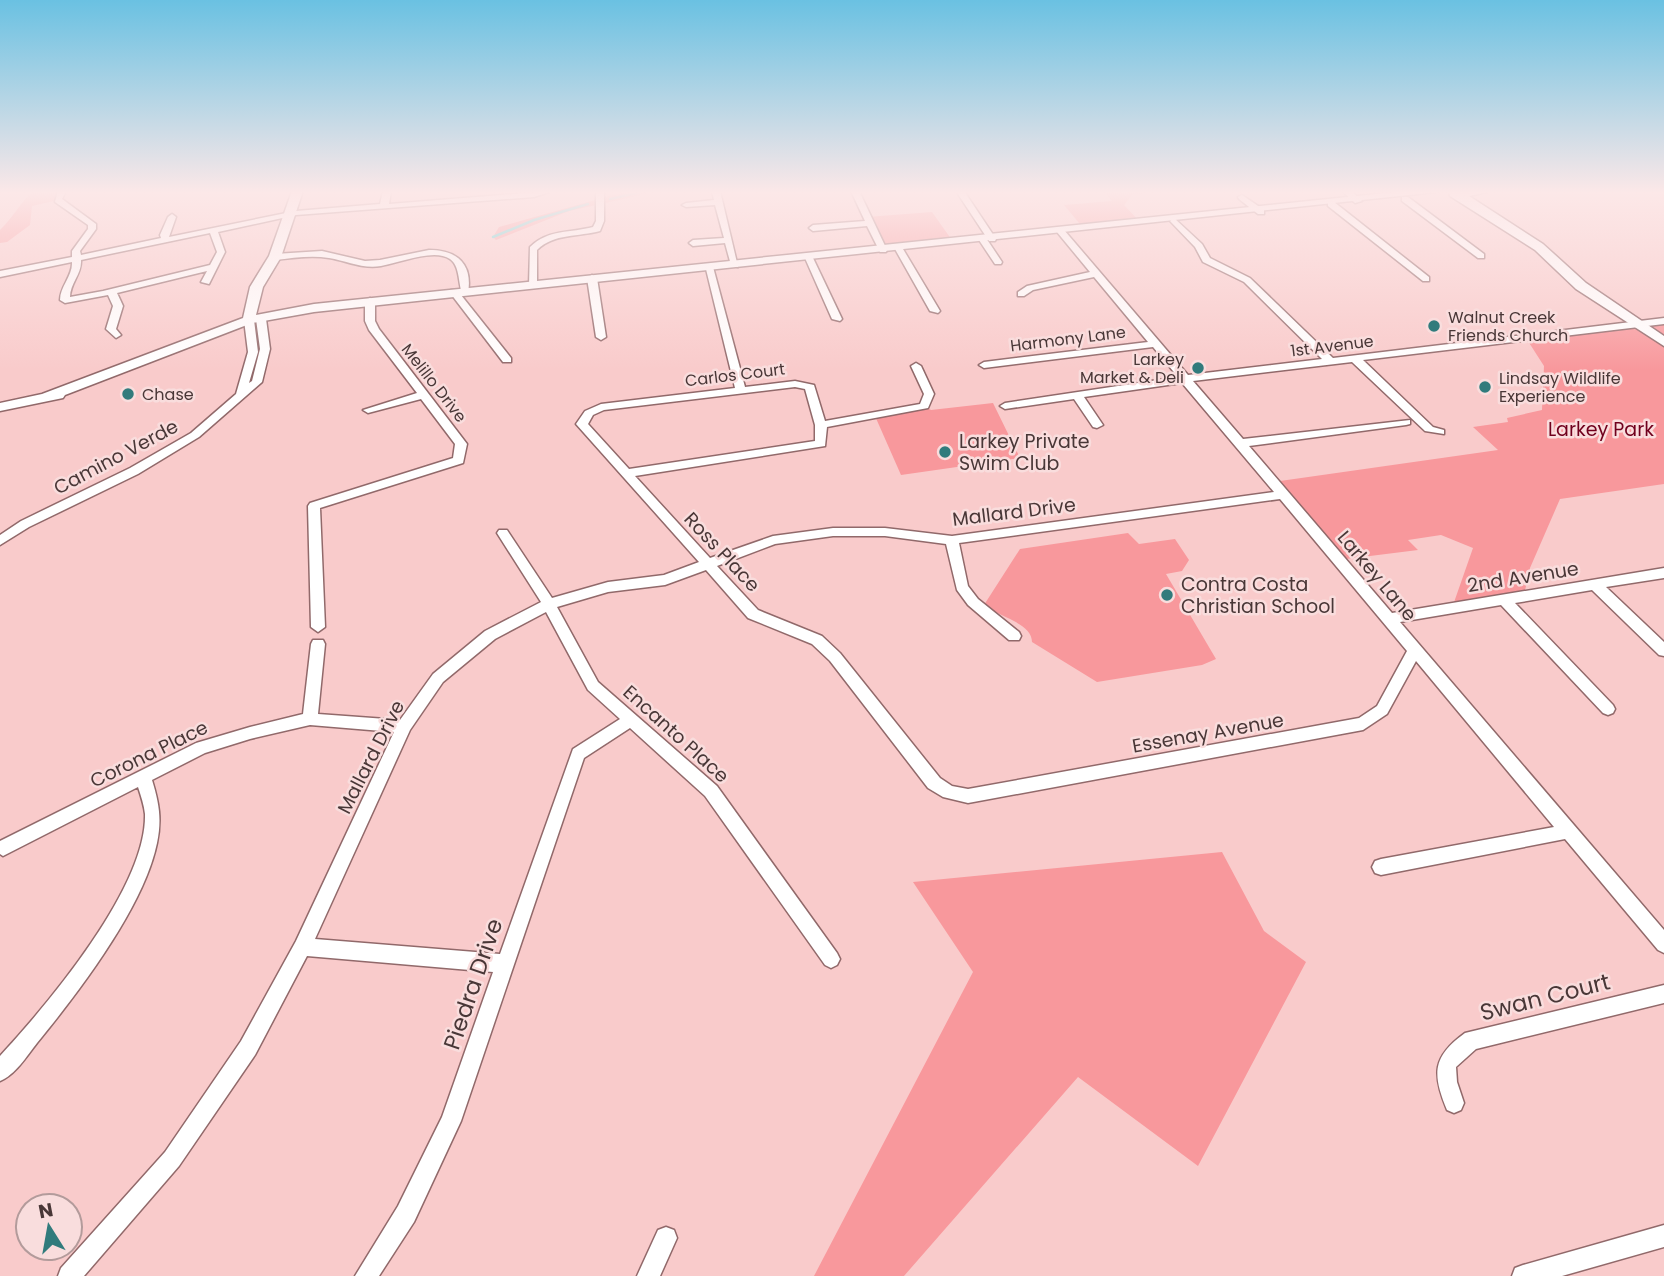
<svg xmlns="http://www.w3.org/2000/svg" width="1664" height="1276" viewBox="0 0 1664 1276" font-family="Poppins,sans-serif">
	<style>
		.green { fill: #f8989c }
		.lines { fill: none; stroke-linecap: round; stroke-linejoin: round }
		.stream { stroke: #4dd5d8; stroke-width: 2.5 }
		.street-casing { stroke: #91696a; stroke-width: 3 }
		.secondary-casing { stroke: #91696a; stroke-width: 3 }
		.street { fill: #fff; fill-rule: evenodd }
		.secondary { fill: #fff; fill-rule: evenodd }
		.poi-dot { fill: #317b7c; stroke: #f9dddd; stroke-width: 2.5 }
		.labels { text-anchor: middle; dominant-baseline: central; stroke-width: 5; stroke-linejoin: round; paint-order: stroke }
		.far-poi-label { font-size: 16px; fill: #493737; stroke: #f9dddd; text-anchor: start }
		.far-street-label { font-size: 16px; fill: #493737; stroke: #f9dddd }
		.park-label { font-size: 19px; fill: #70001d; stroke: #f9dddd }
		.poi-label { font-size: 19px; fill: #493737; stroke: #f9dddd; text-anchor: start }
		.street-label { font-size: 19px; fill: #493737; stroke: #f9dddd }
		.near-street-label { font-size: 23px; fill: #493737; stroke: #f9dddd }
	</style>
	<rect width="100%" height="100%" fill="#f9cbcb"/>
	<path class="green" d="M34 191H62L58 200 32 206 30 225 7 242 0 243V230C14 217 19 203 34 191Z
		M627 191H659L569 211 496 240 493 237 499 227Z
		M1104 191H1162L1132 195 1124 205 1142 224 1085 230 1064 205 1112 201Z
		M932 212 954 243 883 250 867 217Z
		M1664 321V484L1560 499 1530 568 1524 595 1452 608 1473 548 1441 535 1408 540 1418 550 1338 560 1273 482 1498 450 1473 427 1508 422 1507 418 1542 410 1544 366 1526 338Z
		M993 403 1020 458 901 475 875 416 924 406 931 410Z
		M1128 533 1139 544 1175 539 1189 560 1182 571 1166 574 1216 659 1202 665 1097 682 1032 642C1032 623 1001 618 984 605L1020 549Z
		M1222 852 1264 931 1306 962 1198 1166 1078 1077 904 1276H814L973 972 913 882Z"/>
	<g class="lines">
		<path class="stream" d="M610 199 645 191
			M493 237 534 220 588 204"/>
		<g class="street-casing">
			<path id="street" d="M58 191H66L62 199 96 224V229L80 251 81 255 161 238 160 235 168 217 172 214 176 217 169 237 296 211 380 204 383 191H391L389 204 552 191 534 197 296 215 218 232 225 252 209 284 201 282 207 271 117 293 123 306 116 329 121 335 116 338 106 329 113 306 108 295 65 303 60 300C60 286 73 276 72 262L0 277V271L72 257V251L88 229V225L55 202ZM210 233 217 252 210 265 103 291 70 297C70 283 82 274 81 260Z
				M596 191H604V221L600 231C579 237 554 233 537 250V284L529 286 530 247C548 229 571 233 593 227L596 221Z
				M712 191H720L738 267 731 265 725 243 693 246 689 243 693 240 724 238 715 205 686 207 682 205 686 203 714 200Z
				M851 191H859L887 250 886 252H880L867 226 813 231 809 228 813 225 865 221Z
				M956 191H964L996 239 995 241H989Z
				M1342 191H1351L1362 201 1355 203Z
				M1242 195 1264 210V214H1258L1239 199 1238 197Z
				M1402 197H1408L1484 254V258H1478L1402 201Z
				M1328 202H1334L1429 277V281H1423L1328 206Z
				M1174 218 1202 244 1210 258 1250 278 1333 358 1664 318V324L1363 360 1433 427 1444 430V434L1425 431 1352 362 1193 381 1243 439 1410 420V424L1406 425 1249 446 1392 613 1664 568V578L1606 587 1664 642V656L1659 655 1592 590 1515 603 1613 705 1615 709 1613 713 1608 715 1603 713 1501 605 1400 622 1664 930V953L1658 950 1565 839 1381 875 1375 873 1372 867 1375 861 1381 859 1554 827 1416 661 1387 714 1363 730 968 803 943 797 928 788 830 661 812 644 748 618 706 570 665 585 608 592 557 607 598 682 717 786 837 953 840 959 837 965 831 968 825 965 705 796 630 728 584 758 461 1121 414 1222 379 1276H355L398 1206 442 1117 493 972 307 956 255 1055 179 1166 84 1276H58L61 1268 165 1152 241 1041 296 941 394 732 310 725 250 739 205 753 152 780C159 803 162 819 157 843 144 907 78 993 37 1043 27 1056 15 1075 0 1081V1056C48 1004 147 887 145 814 144 805 141 796 138 787L3 856 0 854V841L196 743 250 727 303 714 311 644 313 640H323L325 644 318 714 400 720 433 674 485 631 541 602 497 533 499 530H507L552 598 608 582 664 575 699 562 576 424 585 411 601 404 735 388 705 265 713 267 745 387 795 381 814 385 825 421 920 404 924 394 911 366 916 363 921 366 934 394 928 408 827 427 825 446 635 476 710 558 773 536 833 528H885L952 536 1274 492 1182 383 1084 397 1103 425 1097 428 1093 427 1074 399 1005 409 1000 406 1005 403 1178 377 1153 347 984 368 979 365 984 362 1148 342 1094 277 1033 290 1024 296H1018V292L1027 286 1090 272 1057 232 1061 229 1064 230 1188 375 1322 359 1244 282 1203 262 1195 247 1170 221ZM795 387 805 389 815 425V441L629 469 588 424 593 415 604 410ZM1280 499 1407 651 1377 706 1359 718 968 789 952 786 940 778 840 653 822 636 758 610 717 566 775 544 833 536H885L946 544 957 590 968 605 1009 640H1019L1021 636 1019 632 978 599 968 586 959 543ZM546 612 588 690 620 719 573 749 500 954 315 939 410 730 443 682 495 639Z
				M980 238H986L1002 262 1001 264H995L979 240Z
				M899 246 903 249 940 311 938 313 930 311 895 249Z
				M429 250C457 250 473 264 468 293H462C458 282 460 266 450 259 434 248 399 263 381 266 362 269 347 261 329 258 311 255 293 258 275 260L271 257 275 254 322 251 365 261 380 260Z
				M806 256 813 258 842 319 840 321 832 319 805 258Z
				M592 275 597 278 606 337 601 340 596 337 587 278Z
				M451 290H457L511 358V362H503L451 294Z
				M370 298 375 301V321L379 329 467 444 463 463 320 508 325 627 318 632 311 627 308 506 310 503 453 458 455 444 421 399 368 413 363 410 417 393 369 330 365 321V301Z
				M249 317 254 320 258 352 249 383 252 381 260 349 256 319 261 316 266 319 270 349 262 382 199 437 138 474 29 527 0 545V535L21 521 130 468 191 433 236 394 248 352 244 320Z
				M1664 985V1003L1476 1049 1456 1067 1457 1082 1464 1103 1461 1110 1454 1113 1447 1110C1432 1074 1432 1057 1465 1033Z
				M1664 1225V1247L1562 1276H1512L1515 1268 1523 1265Z
				M666 1227 674 1230 677 1238 660 1276H637L658 1230Z"/>
		</g>
		<g class="secondary-casing">
			<path id="secondary" d="M292 191H303L281 257 263 287 256 315 314 304 1405 191H1446L314 312 252 323 65 395 63 398 0 411V403L42 394 243 318 250 287 269 256Z
				M1449 191H1491L1469 196 1543 244 1586 283 1664 336V346L1576 289 1535 250 1450 196Z"/>
		</g>
		<use href="#street" class="street"/>
		<use href="#secondary" class="secondary"/>
	</g>
	<linearGradient id="sky" x2="0" y2="1"><stop stop-color="#6ac1e2"/><stop offset="0.52" stop-color="#fce8e8"/><stop offset="1" stop-color="#fce8e8" stop-opacity="0"/></linearGradient>
	<rect width="1664" height="370" fill="url(#sky)"/>
	<g class="poi-dot">
		<circle cx="1434" cy="326" r="7"/>
		<circle cx="1198" cy="368" r="7"/>
		<circle cx="1485" cy="387" r="7"/>
		<circle cx="128" cy="394" r="7"/>
		<circle cx="945" cy="452" r="7"/>
		<circle cx="1167" cy="595" r="7"/>
	</g>
	<g class="labels">
		<g class="far-poi-label">
			<text x="1448" y="317">Walnut Creek<tspan x="1448" dy="18">Friends Church</tspan></text>
			<text x="1184" y="359" text-anchor="end">Larkey<tspan x="1184" dy="18">Market &amp; Deli</tspan></text>
			<text x="1499" y="378">Lindsay Wildlife<tspan x="1499" dy="18">Experience</tspan></text>
			<text x="142" y="394">Chase</text>
		</g>
		<g class="far-street-label">
			<text transform="translate(1068 339) rotate(-7)">Harmony Lane</text>
			<text transform="translate(1332 346) rotate(-7)">1st Avenue</text>
			<text transform="translate(735 375) rotate(-7)">Carlos Court</text>
			<text transform="translate(434 383) rotate(52)">Melillo Drive</text>
		</g>
		<g class="park-label">
			<text x="1601" y="429">Larkey Park</text>
		</g>
		<g class="poi-label">
			<text x="959" y="441">Larkey Private<tspan x="959" dy="22">Swim Club</tspan></text>
			<text x="1181" y="584">Contra Costa<tspan x="1181" dy="22">Christian School</tspan></text>
		</g>
		<g class="street-label">
			<text transform="translate(116 457) rotate(-28)">Camino Verde</text>
			<text transform="translate(1014 512) rotate(-7)">Mallard Drive</text>
			<text transform="translate(722 552) rotate(47)">Ross Place</text>
			<text transform="translate(1377 576) rotate(50)">Larkey Lane</text>
			<text transform="translate(1523 577) rotate(-9)">2nd Avenue</text>
			<text transform="translate(1208 733) rotate(-10)">Essenay Avenue</text>
			<text transform="translate(676 734) rotate(42)">Encanto Place</text>
			<text transform="translate(149 754) rotate(-26)">Corona Place</text>
			<text transform="translate(371 757) rotate(-63)">Mallard Drive</text>
		</g>
		<g class="near-street-label">
			<text transform="translate(473 984) rotate(-71)">Piedra Drive</text>
			<text transform="translate(1545 997) rotate(-14)">Swan Court</text>
		</g>
	</g>
	<g transform="translate(49 1227) rotate(349)"><circle r="33" fill="#f9dddd" stroke="#b39b9b" stroke-width="2"/>
	<path d="M0-5L12 26L0 18L-12 26Z" fill="#317b7c"/>
	<text y="-10" font-size="19" font-weight="bold" text-anchor="middle" fill="#493737">N</text>
	</g>
</svg>
